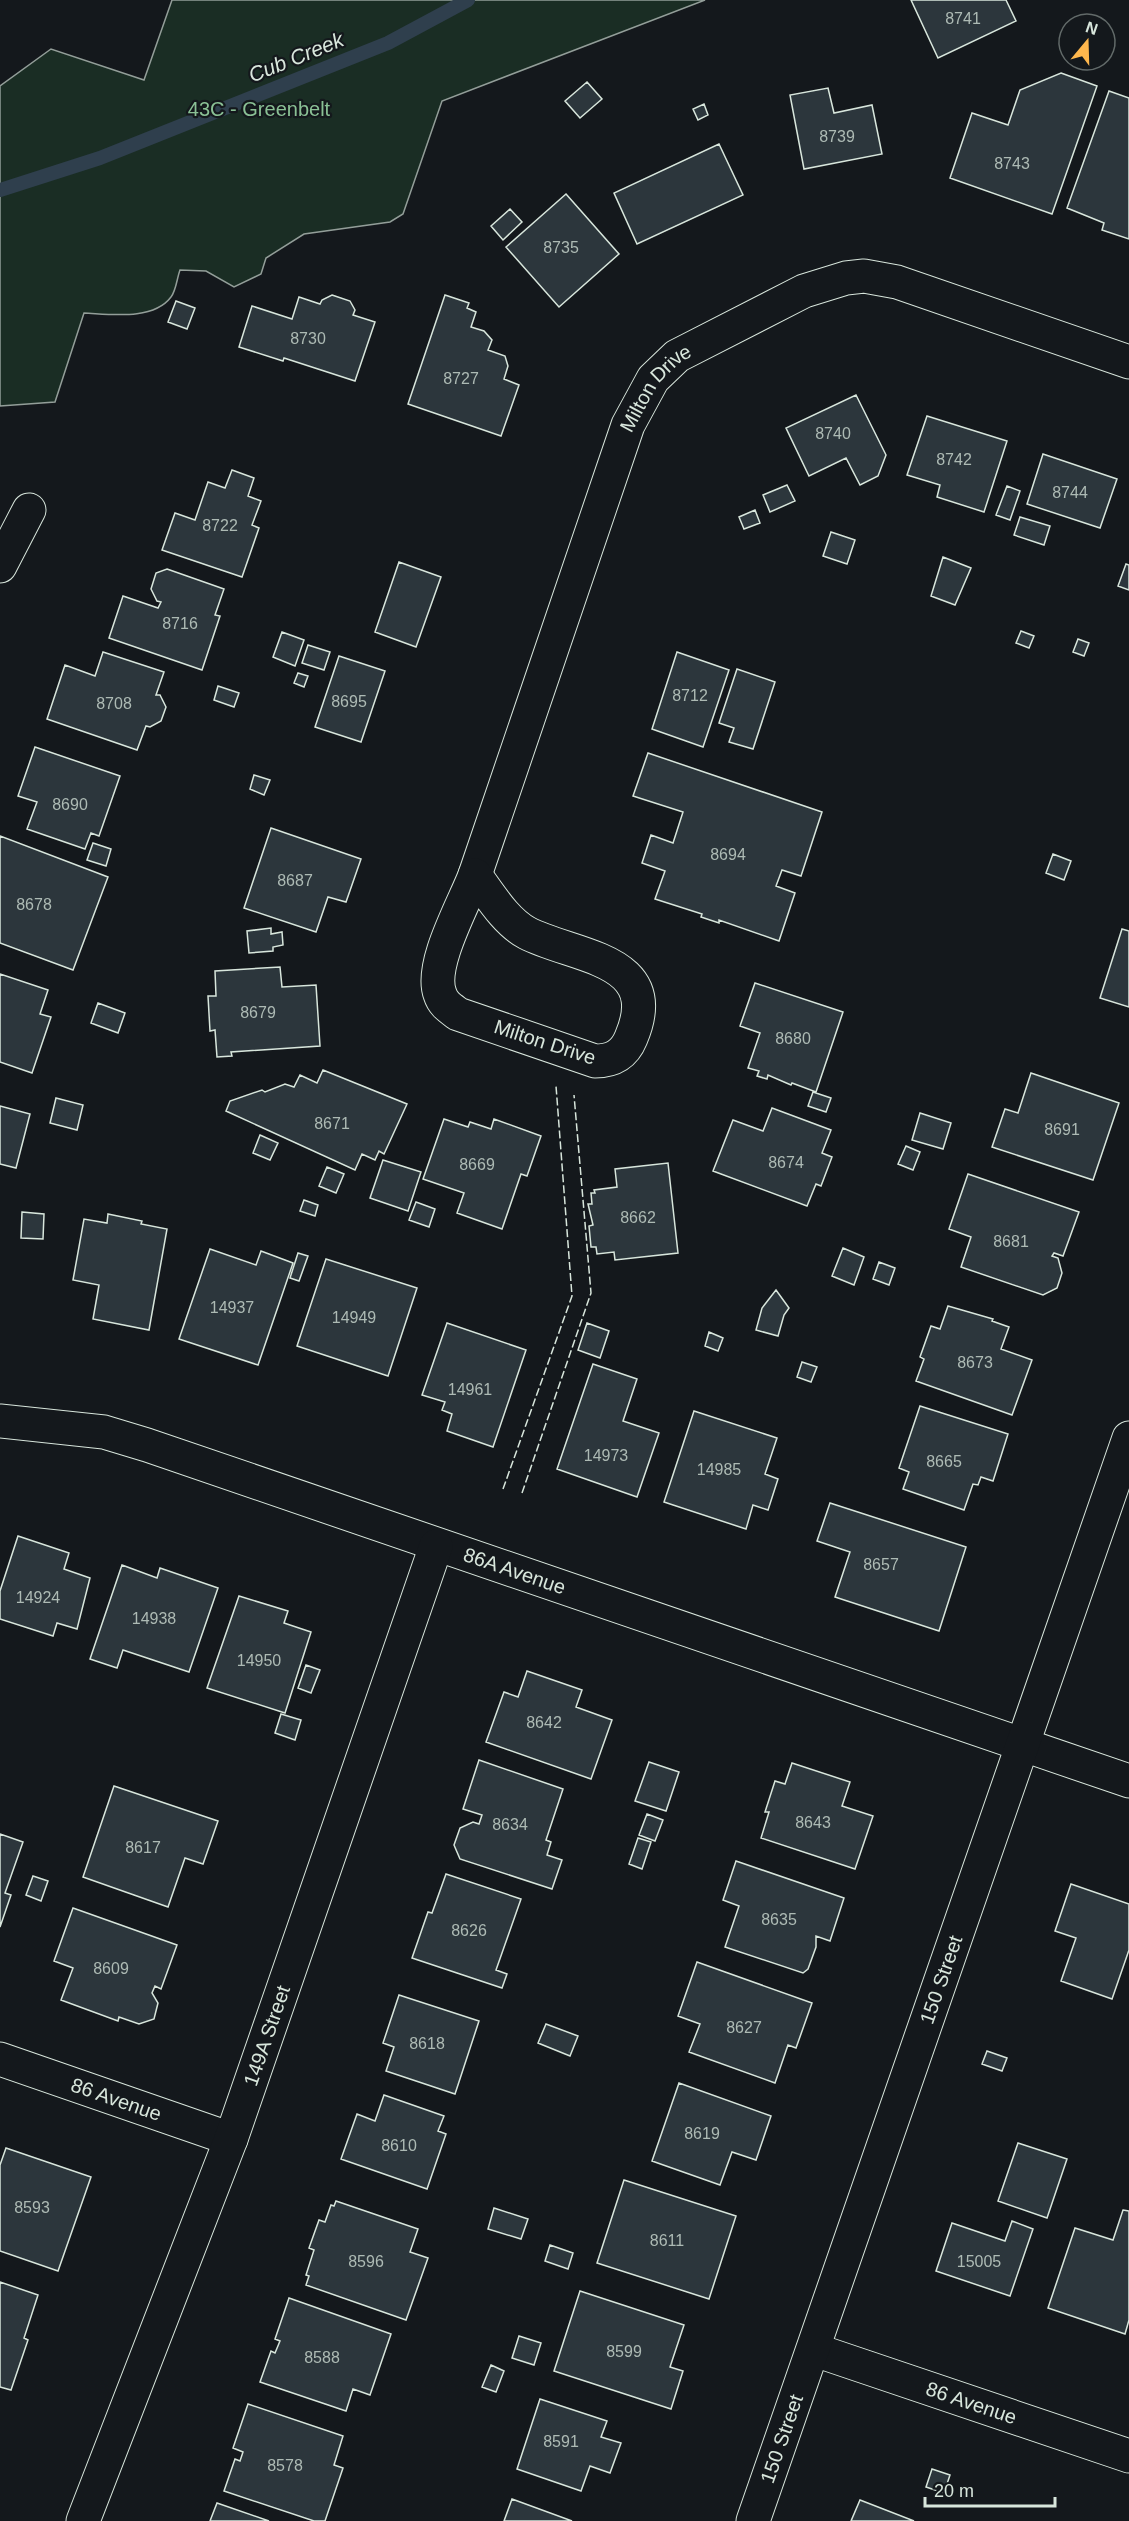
<svg xmlns="http://www.w3.org/2000/svg" width="1129" height="2521" viewBox="0 0 1129 2521" font-family="Helvetica,sans-serif">
	<style>
		.green { fill: #1a2d24; stroke: #939e99; stroke-width: 1.5 }
		.lines { fill: none; stroke-linecap: round; stroke-linejoin: round }
		.stream { stroke: #2f3f4d; stroke-width: 14 }
		.building { fill: #2c363c; stroke: #d8e6dc; stroke-width: 1.5 }
		.minor-casing { stroke: #d8e6dc; stroke-width: 35 }
		.minor { stroke: #14181c; stroke-width: 33 }
		.fence { stroke: #d8e6dc; stroke-width: 1.5; stroke-dasharray: 8 3; stroke-linecap: butt }
		.labels { text-anchor: middle; dominant-baseline: central; stroke-width: 4.5; stroke-linejoin: round; paint-order: stroke }
		.number-label { font-size: 16px; fill: #adbab4 }
		.park-label { font-size: 20px; fill: #8ac095; stroke: #14181c }
		.street-label { font-size: 20px; fill: #d8e6dc; stroke: #14181c }
		.water-label { font-size: 21px; font-style: italic; fill: #d8e6dc; stroke: #14181c }
	</style>
	<rect width="100%" height="100%" fill="#14181c"/>
	<path class="green" d="M172 0H705L442 101 403 214 390 222 304 234 266 258 261 274 234 287 206 271 180 270C177 278 176 291 171 297 153 321 109 314 84 313L55 402 0 406V86L51 49 144 80Z"/>
	<g class="lines">
		<path class="stream" d="M0 190 100 158 388 43 468 0"/>
	</g>
	<path class="building" d="M911 0H1006L1016 21 938 58Z
		M1061 73 1097 86 1052 214 950 178 972 113 1008 125 1020 90Z
		M587 82 602 99 580 118 565 101Z
		M828 88 834 113 872 105 882 154 804 169 790 95Z
		M1109 91 1129 98V239L1102 230 1104 223 1067 208Z
		M704 104 708 115 698 120 693 109Z
		M719 144 743 195 637 244 614 193Z
		M566 194 619 254 559 307 506 247Z
		M510 209 522 222 503 240 491 226Z
		M332 295 350 301 355 310 353 315 375 322 355 381 284 358 283 361 239 347 252 306 292 319 299 297 320 304 322 300Z
		M445 295 469 303 467 308 476 312 471 327 484 331 492 340 488 350 505 356 508 366 504 379 519 385 501 436 408 404Z
		M176 301 195 308 187 329 168 322Z
		M856 395 886 455 878 476 860 485 846 458 809 476 786 428Z
		M927 416 1007 441 984 512 937 497 940 485 907 475Z
		M1043 454 1117 479 1100 528 1027 504Z
		M232 470 254 478 248 496 261 501 252 525 259 528 242 577 162 550 175 513 195 520 208 482 225 488Z
		M787 485 795 501 770 512 763 495Z
		M1007 486 1020 491 1010 520 996 515Z
		M755 510 760 523 744 529 739 517Z
		M1020 517 1050 526 1044 545 1014 535Z
		M831 532 855 540 847 564 823 556Z
		M943 557 971 568 955 605 931 596Z
		M399 562 441 577 416 647 375 632Z
		M1126 564 1129 565V590L1118 586Z
		M167 569 224 589 215 615 220 616 202 670 109 638 123 596 158 608 161 602 157 601 151 589 156 573Z
		M1021 631 1034 636 1029 648 1016 643Z
		M282 632 304 640 295 666 273 657Z
		M1078 639 1089 643 1084 656 1073 652Z
		M308 645 330 652 324 670 302 663Z
		M103 652 164 672 156 695H160L166 707 161 721 150 727 146 726 137 750 47 719 65 665 95 676Z
		M677 652 729 670 703 747 652 729Z
		M339 656 385 671 361 742 315 727Z
		M737 669 775 682 753 749 729 742 734 728 719 723Z
		M298 673 308 676 304 687 294 683Z
		M218 686 239 693 234 707 214 700Z
		M35 747 120 776 99 836 91 833 85 849 27 829 37 802 18 796Z
		M648 753 822 812 801 876 782 870 776 886 795 893 779 941 719 920V923L701 917 702 914 655 899 665 871 642 863 651 835 673 843 683 812 633 796Z
		M254 775 270 780 264 795 250 789Z
		M271 828 361 859 346 902 328 897 316 932 244 908Z
		M0 836 108 877 73 970 0 943Z
		M93 843 111 849 106 866 87 860Z
		M1053 854 1071 861 1064 880 1046 873Z
		M271 928V934L282 932 283 945 273 947V951L249 953 247 931Z
		M1122 929 1129 931V1007L1100 998Z
		M280 967 282 987 316 985 320 1046 231 1052 232 1056 217 1057 215 1030 210 1031 208 996H216L215 971Z
		M0 974 48 990 40 1014 51 1017 32 1073 0 1062Z
		M755 983 843 1012 816 1092 792 1083 791 1085 768 1075 767 1079 757 1076 759 1071 748 1068 760 1033 740 1026Z
		M98 1003 125 1013 118 1033 91 1023Z
		M323 1070 407 1104 384 1154 379 1151 375 1160 362 1154 355 1170 226 1111 230 1101 262 1090 265 1092 285 1084 294 1087 300 1075 317 1083Z
		M1031 1073 1119 1103 1093 1180 992 1147 1005 1109 1018 1113Z
		M813 1092 831 1098 826 1112 808 1106Z
		M56 1098 83 1105 77 1130 50 1123Z
		M0 1106 30 1114 16 1168 0 1164Z
		M772 1108 831 1130 822 1153 832 1157 821 1186 816 1184 807 1206 713 1171 733 1120 763 1131Z
		M920 1113 951 1123 943 1149 912 1140Z
		M444 1119 468 1127 470 1122 491 1129 494 1119 541 1136 527 1176 521 1174 502 1229 457 1213 464 1193 423 1179Z
		M260 1135 278 1143 270 1160 253 1153Z
		M906 1146 920 1152 913 1170 898 1164Z
		M383 1160 421 1172 408 1211 370 1198Z
		M668 1163 678 1253 615 1260 614 1252 597 1254 596 1247H591L589 1226 593 1225 588 1204H592L591 1193H595L594 1190 617 1187 615 1169Z
		M327 1167 344 1174 336 1193 319 1186Z
		M968 1174 1079 1212 1063 1256 1054 1253 1052 1256 1058 1258 1062 1273 1057 1288 1043 1295 961 1267 971 1237 949 1229Z
		M304 1200 318 1205 315 1216 300 1211Z
		M416 1202 435 1209 429 1227 409 1220Z
		M22 1212 44 1214 43 1239 21 1238Z
		M108 1214 142 1221 141 1224 167 1229 149 1330 93 1319 99 1285 73 1280 84 1219 107 1223Z
		M843 1248 864 1257 854 1285 832 1276Z
		M210 1249 256 1265 261 1251 293 1263 258 1365 179 1339Z
		M298 1253 308 1256 299 1281 290 1278Z
		M326 1259 417 1288 388 1376 297 1346Z
		M879 1262 895 1268 889 1285 873 1279Z
		M776 1290 789 1308 784 1315 778 1336 756 1330 762 1308Z
		M948 1306 993 1319 992 1321 1009 1327 1001 1349 1032 1360 1012 1415 916 1381 924 1359 920 1357 931 1326 940 1329Z
		M447 1323 526 1350 493 1447 447 1431 452 1414 442 1410 445 1402 422 1395Z
		M587 1323 609 1331 600 1358 578 1350Z
		M709 1332 723 1338 718 1351 705 1346Z
		M802 1362 817 1367 811 1382 797 1377Z
		M593 1364 637 1379 623 1421 659 1433 637 1497 557 1469Z
		M920 1406 1008 1434 993 1481 981 1477 978 1485 973 1484 964 1510 903 1489 909 1472 899 1468Z
		M694 1411 777 1438 765 1474 778 1479 768 1510 753 1505 746 1529 664 1502Z
		M830 1503 966 1547 939 1631 835 1597 850 1552 817 1541Z
		M18 1536 69 1553 64 1569 90 1578 77 1629 57 1623 53 1636 0 1619V1591Z
		M122 1565 157 1578 160 1568 218 1588 189 1672 123 1650 117 1668 90 1659Z
		M239 1596 288 1611 284 1623 311 1632 285 1713 207 1688Z
		M306 1665 320 1670 311 1693 298 1688Z
		M527 1671 582 1690 576 1707 612 1720 591 1779 486 1742 504 1692 518 1697Z
		M281 1714 301 1720 295 1740 275 1733Z
		M479 1760 563 1789 546 1840 551 1842 547 1855 562 1860 552 1889 460 1859 454 1845 460 1828 473 1822 479 1824 482 1815 463 1809Z
		M649 1762 679 1772 666 1811 635 1801Z
		M792 1763 850 1782 842 1806 873 1816 855 1869 761 1838 769 1812H765L775 1781 785 1784Z
		M114 1786 218 1821 203 1864 185 1858 168 1907 83 1877Z
		M647 1814 663 1820 655 1841 639 1835Z
		M0 1834 23 1842 5 1893 11 1895 0 1927Z
		M638 1838 651 1842 642 1869 629 1864Z
		M736 1861 844 1898 830 1941 816 1936V1947L808 1969 803 1973 725 1947 739 1906 723 1900Z
		M446 1874 521 1899 496 1970 507 1974 502 1988 412 1958 428 1912 432 1913Z
		M33 1876 48 1881 41 1901 26 1895Z
		M1071 1884 1129 1904V1950L1112 1999 1061 1981 1076 1938 1055 1931Z
		M73 1908 177 1945 161 1989 155 1986 152 1993 158 2003 154 2019 139 2024 119 2017 118 2021 61 2000 73 1968 54 1961Z
		M697 1962 812 2003 796 2048 788 2045 775 2083 689 2052 700 2024 678 2016Z
		M399 1995 479 2021 455 2094 386 2071 394 2047 383 2043Z
		M546 2024 578 2036 570 2056 538 2043Z
		M987 2051 1007 2058 1002 2071 982 2064Z
		M679 2083 771 2116 756 2160 732 2152 720 2185 652 2161Z
		M384 2095 444 2116 438 2131 446 2134 427 2189 341 2159 357 2114 375 2121Z
		M1018 2143 1067 2159 1047 2218 998 2201Z
		M6 2148 91 2177 58 2271 0 2251V2165Z
		M624 2180 736 2216 709 2299 597 2263Z
		M336 2201 418 2229 410 2252 428 2258 406 2320 306 2285 309 2276 306 2275 314 2250 309 2248 319 2220 325 2222 331 2205 334 2206Z
		M494 2208 528 2219 521 2239 488 2229Z
		M1123 2210 1129 2211V2320L1125 2334 1048 2308 1075 2228 1113 2240Z
		M1012 2221 1033 2229 1010 2296 936 2271 952 2223 1005 2241Z
		M550 2245 573 2253 568 2269 545 2261Z
		M0 2282 38 2295 24 2338 28 2340 11 2390 0 2387Z
		M580 2291 684 2325 670 2367 683 2371 671 2409 554 2371Z
		M289 2298 391 2334 370 2395 353 2389 346 2411 260 2382 271 2351 275 2353 280 2341 275 2339Z
		M519 2336 541 2343 534 2365 512 2358Z
		M491 2365 504 2371 496 2392 482 2387Z
		M540 2399 607 2421 601 2437 621 2443 610 2473 590 2466 581 2491 517 2469Z
		M248 2404 343 2436 334 2465 343 2468 325 2521H314L224 2491 235 2459 240 2461 243 2452 233 2448Z
		M932 2469 950 2475 944 2493 926 2487Z
		M512 2499 572 2521H504Z
		M860 2500 914 2521H851Z
		M217 2503 269 2521H210Z"/>
	<g class="lines">
		<g class="minor-casing">
			<g id="minor">
				<path d="M0 566 29 510"/>
				<path id="s1" d="M475 875 628 425 653 379 677 356 804 291 846 278 864 276 897 282 1129 362"/>
				<path d="M475 875C490 895 505 921 527 933 576 958 665 958 631 1038 624 1055 612 1061 595 1061L458 1014C450 1008 443 1004 440 994 429 965 464 904 475 875Z"/>
				<path id="s2" d="M0 1421 104 1432 147 1445 1129 1781"/>
				<path id="s3" d="M0 2059 231 2139"/>
				<path id="s4" d="M815 2350 1129 2456"/>
				<path id="s5" d="M83 2521 231 2139 436 1546"/>
				<path id="s6" d="M753 2521 1129 1438"/>
			</g>
		</g>
		<use href="#minor" class="minor"/>
		<path class="fence" d="M503 1489 572 1296 556 1086
			M522 1493 591 1293 574 1095"/>
	</g>
	<g class="labels">
		<g class="number-label">
			<text x="963" y="18">8741</text>
			<text x="837" y="136">8739</text>
			<text x="1012" y="163">8743</text>
			<text x="561" y="247">8735</text>
			<text x="308" y="338">8730</text>
			<text x="461" y="378">8727</text>
			<text x="833" y="433">8740</text>
			<text x="954" y="459">8742</text>
			<text x="1070" y="492">8744</text>
			<text x="220" y="525">8722</text>
			<text x="180" y="623">8716</text>
			<text x="690" y="695">8712</text>
			<text x="349" y="701">8695</text>
			<text x="114" y="703">8708</text>
			<text x="70" y="804">8690</text>
			<text x="728" y="854">8694</text>
			<text x="295" y="880">8687</text>
			<text x="34" y="904">8678</text>
			<text x="258" y="1012">8679</text>
			<text x="793" y="1038">8680</text>
			<text x="332" y="1123">8671</text>
			<text x="1062" y="1129">8691</text>
			<text x="786" y="1162">8674</text>
			<text x="477" y="1164">8669</text>
			<text x="638" y="1217">8662</text>
			<text x="1011" y="1241">8681</text>
			<text x="232" y="1307">14937</text>
			<text x="354" y="1317">14949</text>
			<text x="975" y="1362">8673</text>
			<text x="470" y="1389">14961</text>
			<text x="606" y="1455">14973</text>
			<text x="944" y="1461">8665</text>
			<text x="719" y="1469">14985</text>
			<text x="881" y="1564">8657</text>
			<text x="38" y="1597">14924</text>
			<text x="154" y="1618">14938</text>
			<text x="259" y="1660">14950</text>
			<text x="544" y="1722">8642</text>
			<text x="813" y="1822">8643</text>
			<text x="510" y="1824">8634</text>
			<text x="143" y="1847">8617</text>
			<text x="779" y="1919">8635</text>
			<text x="469" y="1930">8626</text>
			<text x="111" y="1968">8609</text>
			<text x="744" y="2027">8627</text>
			<text x="427" y="2043">8618</text>
			<text x="702" y="2133">8619</text>
			<text x="399" y="2145">8610</text>
			<text x="32" y="2207">8593</text>
			<text x="667" y="2240">8611</text>
			<text x="366" y="2261">8596</text>
			<text x="979" y="2261">15005</text>
			<text x="624" y="2351">8599</text>
			<text x="322" y="2357">8588</text>
			<text x="561" y="2441">8591</text>
			<text x="285" y="2465">8578</text>
		</g>
		<g class="park-label">
			<text x="259" y="109">43C - Greenbelt</text>
		</g>
		<g class="street-label">
			<text stroke="none"><textPath href="#s1" startOffset="522">Milton Drive</textPath></text>
			<text transform="translate(545 1042) rotate(18)">Milton Drive</text>
			<text stroke="none"><textPath href="#s2" startOffset="538">86A Avenue</textPath></text>
			<text stroke="none"><textPath href="#s6" startOffset="573">150 Street</textPath></text>
			<text stroke="none"><textPath href="#s5" startOffset="519">149A Street</textPath></text>
			<text stroke="none"><textPath href="#s3" startOffset="123">86 Avenue</textPath></text>
			<text stroke="none"><textPath href="#s4" startOffset="165">86 Avenue</textPath></text>
			<text stroke="none"><textPath href="#s6" startOffset="87">150 Street</textPath></text>
		</g>
		<g class="water-label">
			<text transform="translate(296 57) rotate(-22)">Cub Creek</text>
		</g>
	</g>
	<g transform="translate(1087 42) rotate(19)"><circle r="28" fill="#14181c" stroke="#626a69" stroke-width="1.5"/>
	<path d="M0-4.5L10 22L0 15L-10 22Z" fill="#ffb74d"/>
	<text y="-9" font-size="16" font-weight="bold" text-anchor="middle" fill="#d8e6dc">N</text>
	</g>
	<path d="M925 2497v9h130v-9" fill="none" stroke="#d8e6dc" stroke-width="3"/>
	<text x="934" y="2497" font-size="18" fill="#d8e6dc" stroke="#14181c" stroke-width="4.5" paint-order="stroke">20 m</text>
</svg>
